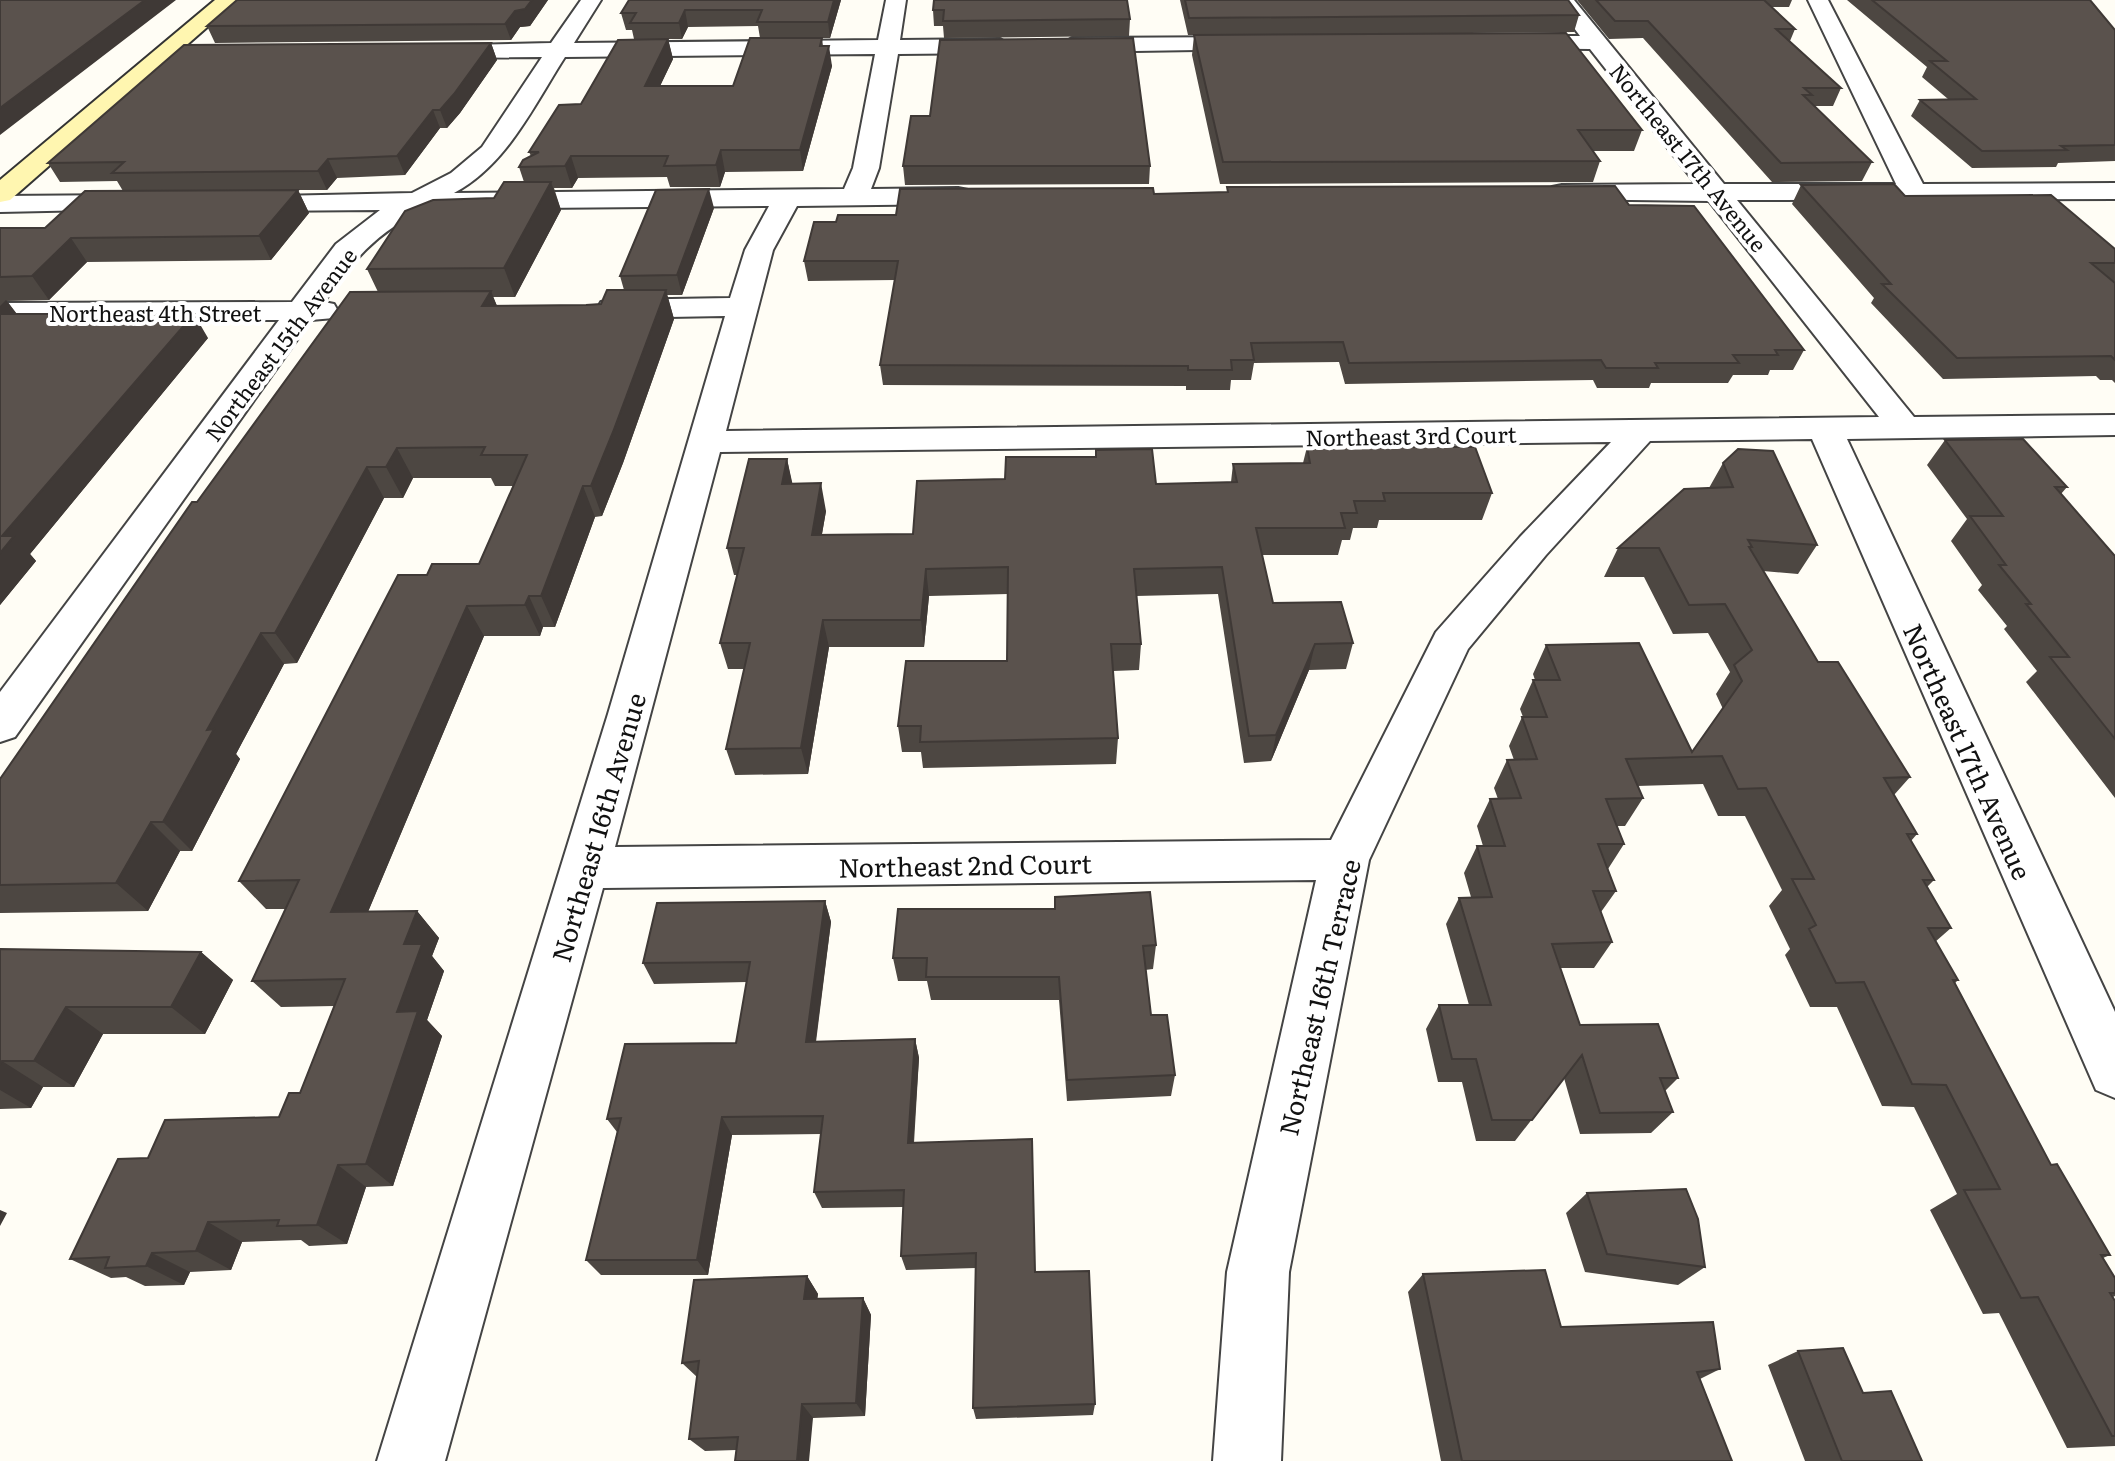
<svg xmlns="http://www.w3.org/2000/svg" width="2115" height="1461" viewBox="0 0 2115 1461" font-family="Literata,serif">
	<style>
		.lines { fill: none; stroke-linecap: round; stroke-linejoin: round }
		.street-casing { stroke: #444; stroke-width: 4 }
		.secondary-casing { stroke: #333; stroke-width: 4 }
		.street { fill: #fff; fill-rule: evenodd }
		.secondary { fill: #fff6b0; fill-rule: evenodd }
		.wall { fill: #4d4742; fill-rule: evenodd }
		.shaded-wall { fill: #3f3936 }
		.building { fill: #5a524d; stroke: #3f3936; stroke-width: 2 }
		.labels { text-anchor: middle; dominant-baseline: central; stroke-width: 8; stroke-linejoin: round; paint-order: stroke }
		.far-street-label { font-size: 22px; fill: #111; stroke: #fff }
		.street-label { font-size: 26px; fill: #111; stroke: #fff }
	</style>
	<rect width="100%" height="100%" fill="#fffdf5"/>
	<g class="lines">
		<g class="street-casing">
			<path id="street" d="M581 0H601L574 43 878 40 886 0H906L900 40 1000 39 1011 46 1000 53 898 54 879 168 871 189 958 188 968 190 972 196 968 202 958 204 797 206 773 250 726 431 1879 417 1709 201 1552 199 1548 193 1552 187 1562 185 1696 184 1590 49 1504 48 1501 43 1504 38 1512 36H1580L1553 0H1574L1724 184H1896L1808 0H1828L1923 184 2115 183V199L1737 200 1914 417 2115 415V435L1847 439 2115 1012V1098L2096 1090 1812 439 1650 441 1546 555 1468 649 1369 860 1289 1272 1281 1461H1213L1227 1272 1316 880 603 888 445 1461H377L608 714 725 316 612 318 601 316 597 309 601 302 612 300 730 298 745 250 769 206 423 209C373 236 356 257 324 302L334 304 338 311 334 318 311 320 15 737 0 742V692L279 320 0 321V303L292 302 336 244 380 210 246 211 236 209 232 203 236 197 412 193 451 173 482 147 542 57 432 58 424 56 421 51 424 46 551 43ZM875 54 853 168 844 189 454 193C507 165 534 105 565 57ZM1611 442 1520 537 1436 632 1331 840 615 847 720 452Z
				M1252 37 1260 39 1263 44 1260 49 1072 52 1061 45 1072 38Z
				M130 195 140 197 144 203 140 209 0 212V196Z"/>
		</g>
		<g class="secondary-casing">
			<path id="secondary" d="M215 0H238L10 200 0 202V180Z"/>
		</g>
		<use href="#street" class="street"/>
		<use href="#secondary" class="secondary"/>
	</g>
	<path class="wall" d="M237 0H548L530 26 520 27 511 40 215 43 207 26Z
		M841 0 830 38H822L823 46 832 66 803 171 725 172 720 187H670L667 177 578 178 572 188H554L561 210 515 297H493L497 306 586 305 601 304 624 290 620 276 714 208 682 295H667L674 319 623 463 602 516 595 517 555 627H543L540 636H484L368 912 417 911 439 938 432 956 444 971 427 1020 442 1036 393 1186 366 1187 347 1244 309 1246 301 1240 242 1242 231 1270 190 1272 184 1285 145 1286 126 1277 111 1278 70 1259 148 1158 279 1117 300 1093 334 1006 281 1007 252 981 286 909H266L239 881 427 575 479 564 513 486H495L491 478H413L403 498H384L297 663 284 664 236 754 240 759 192 851H180L148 911 0 913V779L197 502 378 292 367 269 524 182 519 167 531 156 529 152 581 104 634 39 632 30H626L621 13ZM758 26 760 38 733 86H660L673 59 668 39H682L688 27Z
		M1180 0H1568L1579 15 1574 32 1237 35 1642 130 1634 151H1593L1600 161 1593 182 1220 184 1192 55 1194 35H1188Z
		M1577 0H1792L1789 7H1772L1795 29 1790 41 1841 88 1833 106H1814L1872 162 1862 181 1772 182 1643 38 1609 39Z
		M1847 0H2090L2115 30V161L2058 163 2056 167 1972 168 1911 116 1920 100 1948 99 1922 77 1927 67Z
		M933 10 1130 19 1129 36 944 38 943 26H934Z
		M491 43 497 60 460 113 447 128H440L405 175 337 178 327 190H298L309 213 271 260 87 262 49 300 7 301 17 314 208 338 30 554 36 561 0 605V228H45L123 191 117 181 60 182 48 163Z
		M930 116 1150 166 1149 184 905 185 903 166Z
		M1801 185 1905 196 2115 249V383L2112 380H2100L2096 376 1943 379 1871 303 1874 298 1792 204Z
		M1227 187 1629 205 1804 350 1793 370H1770L1768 375H1733L1728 383H1651L1649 388H1597L1593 380 1345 384 1339 362 1254 363 1251 380H1231L1230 390H1186V386L883 385 880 365 895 280 808 281 804 261 836 222 896 215 1154 194 1227 192Z
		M1945 440 2067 487 2061 494 2115 556V798L2026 682 2037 671 2004 629 2007 626 1978 590 1982 585 1951 541 1967 519 1927 465Z
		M1307 447 1492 493 1482 520H1379L1377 528H1353L1350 540H1342L1338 555H1262L1273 603 1353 643 1346 669 1309 670 1271 761 1244 763 1218 594 1136 596 1141 644 1139 670 1113 671 1118 738 1116 764 923 768 921 752H902L898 726 1007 661 1008 594 929 596 924 647H829L808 774 735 775 726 749 744 669H728L720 643 737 575H734L727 548 787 459 792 484 826 511 822 534H913L1005 479 1095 457 1096 450 1156 484 1231 482 1233 464 1303 463Z
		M1723 463 1817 545 1798 574 1763 571 1818 662 1910 777 1894 795 1917 834 1911 841 1934 880 1927 887 1951 928 1935 942 1958 980 1955 983 2051 1165 2110 1255 2103 1258 2115 1278V1296L2113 1297 2115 1301V1446L2067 1448 1999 1313 1983 1314 1930 1210 1957 1194 1914 1107 1882 1106 1837 1007H1810L1785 955 1790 949 1769 906 1782 890 1745 816H1718L1703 784 1637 786 1643 798 1625 826H1617L1624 844 1608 869 1616 891 1601 912 1612 942 1594 968H1560L1580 1025 1678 1078 1665 1091 1673 1112 1651 1133 1580 1134 1564 1078 1515 1141H1476L1462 1082H1438L1426 1029 1439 1005H1469L1446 924 1459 898 1471 897 1464 873 1477 846H1483L1477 826 1490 799H1498L1494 788 1507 760H1514L1509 746 1522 717H1523L1520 709 1533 680H1535L1533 674 1546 645 1692 752 1723 709 1716 694 1730 672 1708 633 1673 634 1644 577H1604L1618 548 1709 488Z
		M825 901 831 922 816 1042 915 1039 919 1058 914 1143 1035 1272 1095 1404 1093 1415 976 1419 973 1408 976 1268 906 1270 901 1256 903 1207 822 1208 814 1192 821 1134 732 1135 708 1275H601L586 1260 617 1132 607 1119 736 1043 747 982 654 984 643 963Z
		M1156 945 1153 969 1145 970 1151 1015 1175 1075 1171 1096 1067 1101 1059 1000H931L927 981H898L893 958Z
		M0 949 201 952 233 980 205 1034H103L74 1087H43L31 1108 0 1109Z
		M1587 1193 1705 1267 1678 1285 1585 1272 1566 1213Z
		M1423 1274 1561 1327 1720 1369 1700 1379 1732 1461H1441L1408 1292Z
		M807 1276 818 1294 817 1299 863 1298 871 1315 865 1416 813 1418 736 1450 705 1451 689 1439 697 1377 682 1363Z
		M1798 1351 1863 1393 1922 1461H1805L1768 1365Z"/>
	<path class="shaded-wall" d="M145 0H176L0 135V108Z
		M532 0H548L530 26 520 27 511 40 505 24 515 11Z
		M834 0H841L830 38 828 22Z
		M685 10 688 27 682 39 679 23Z
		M668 39 673 59 650 107 645 86Z
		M491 43 497 60 460 113 447 128 440 110Z
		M829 46 832 66 803 171 800 150Z
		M433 110 440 128 405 175 397 156Z
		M721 150 725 172 720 187 716 165Z
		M571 156 578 178 572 188 565 166Z
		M328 159 337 178 327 190 318 171Z
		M551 182 561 210 515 297 504 268Z
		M709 189 714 208 682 295 677 275Z
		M298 190 309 213 271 260 259 236Z
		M71 238 87 262 49 300 32 276Z
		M666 290 674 319 623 463 602 516 591 486Z
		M491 291 503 321 482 306Z
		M6 300 24 324 0 326V306Z
		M194 314 208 338 30 554 36 561 0 605V553L2 536Z
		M397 448 413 478 403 498 386 467Z
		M787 459 793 486 782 484Z
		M367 467 384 498 297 663 275 633Z
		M821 483 826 511 817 562 812 535Z
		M583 486 595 517 555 627 541 596Z
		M926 569 929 596 924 647 921 620Z
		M529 596 543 627 540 636 525 605Z
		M467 606 484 636 356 940 331 912Z
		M823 620 829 647 808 774 801 748Z
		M261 633 284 664 236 754 240 759 192 851 163 822 207 730Z
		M1315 644 1309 670 1271 761 1276 735Z
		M151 822 180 851 148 911 116 883Z
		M825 901 831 922 813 1061 806 1042Z
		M417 911 439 938 432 956 444 971 427 1020 442 1036 393 1186 366 1164 397 1012 404 944Z
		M201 952 233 980 205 1034 171 1007Z
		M66 1007 103 1034 74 1087 34 1061Z
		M915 1039 919 1058 912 1161 908 1143Z
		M2 1061 43 1087 31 1108 0 1090V1065Z
		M722 1117 732 1135 708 1275 697 1260Z
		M338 1165 366 1187 347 1244 317 1225Z
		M0 1210 7 1213 0 1226Z
		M208 1222 242 1242 231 1270 196 1251Z
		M152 1253 190 1272 184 1285 146 1266Z
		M807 1276 818 1294 815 1317 804 1299Z
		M863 1298 871 1315 865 1416 856 1403Z
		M802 1404 813 1418 809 1461H797Z"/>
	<path class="building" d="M0 0H145L0 108Z
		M237 0H532L525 9 515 11 505 24 207 26Z
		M629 0H834L828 22H757L762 10H685L679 23H630L636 13H621Z
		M934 0H1127L1130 19 943 21 944 10H933Z
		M1185 0H1568L1579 15 1189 18Z
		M1596 0H1764L1795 29H1776L1841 88H1804L1812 95H1803L1872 162 1781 163 1648 21H1615Z
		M1872 0H2090L2115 30V145L2061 146 2067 150 1982 151 1920 100 1976 99 1930 61H1947Z
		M1566 33 1642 130H1578L1600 161 1223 162 1194 35Z
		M750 38H822L820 46H829L800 150H721L716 165 664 166 668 156H571L565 166 519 167 523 160 539 152H529L559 105 581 104 618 40 668 39 645 86H733Z
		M1133 38 1150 166H903L911 116H930L940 40Z
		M491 43 454 94 440 110H433L397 156 328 159 318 171 112 173 124 162 48 163 184 45Z
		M504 182H551L504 268 367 269 405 211 433 200 494 198Z
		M1894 184 1905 196 2051 195 2115 249V263H2091L2115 283V360L2111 356 1957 358 1882 284H1891L1801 185Z
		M1615 186 1629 205 1694 206 1804 350H1775L1778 355H1733L1739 363H1655L1658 368H1606L1601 360 1349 363 1343 342 1251 343 1254 360H1231L1232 370H1188V366L880 365 898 261H804L814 222H836L838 215H896L900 189 1153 188 1154 194 1228 192 1227 187Z
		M709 189 677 275 620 276 656 190Z
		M298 190 259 236 71 238 32 276 0 277V228H45L85 191Z
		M607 290H666L613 432 591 486H583L541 596H529L525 605 467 606 331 912 417 911 404 944H422L397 1012 418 1011 366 1164 338 1165 317 1225 277 1226 279 1220 208 1222 196 1251 152 1253 146 1266 105 1268 109 1257 70 1259 118 1159 148 1158 165 1120 279 1117 289 1093H300L345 979 252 981 299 880 239 881 398 575H427L432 564H479L527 455H481L485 447 397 448 386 467H367L275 633H261L207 730 214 729 163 822H151L116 883 0 885V779L192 502H197L350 292 491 291 482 306 586 305 601 304Z
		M0 314H194L2 536H14L0 553Z
		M2023 439 2067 487H2055L2115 556V739L2050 657H2069L2026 604H2031L1999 565H2006L1970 516H2003L1945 440Z
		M1307 447H1475L1492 493H1383L1385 501H1354L1357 513H1341L1345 528H1256L1273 603 1341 602 1353 643 1315 644 1276 735 1249 736 1222 567 1134 569 1141 644H1111L1118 738 920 742 921 726H898L906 661H1007L1008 567 926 569 921 620H823L801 748 726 749 750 643H720L744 548H727L749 459H787L782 484 821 483 812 535 913 534 917 481 1005 479 1006 457H1096V450L1152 449 1156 484 1237 482 1233 464 1310 463Z
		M1738 449 1773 451 1817 545 1748 540 1752 547H1749L1818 662H1838L1910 777 1884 778 1917 834H1907L1934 880H1923L1951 928H1928L1958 980H1953L2051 1165 2057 1164 2110 1255H2101L2115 1278V1293H2110L2115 1301V1436H2112L2038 1297 2021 1298 1964 1190 2000 1189 1946 1085 1912 1084 1864 982 1836 983 1809 929 1816 925 1792 879H1814L1766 788 1738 789 1722 756 1626 759 1643 798 1606 799 1624 844H1598L1616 891H1593L1612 942 1552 944 1580 1025 1658 1024 1678 1078H1660L1673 1112 1600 1113 1582 1055 1532 1120H1492L1476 1059H1452L1439 1005H1491L1459 898 1492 897 1477 846H1505L1490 799 1521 798 1507 760 1537 759 1522 717H1547L1533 680H1560L1546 645 1639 643 1692 752 1742 681 1734 665 1752 650 1725 604 1689 605 1659 548H1618L1684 489 1733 487 1723 463Z
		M1150 892 1156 945 1143 946 1151 1015H1167L1175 1075 1067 1080 1059 977H926L927 958H893L898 909H1055V897Z
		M825 901 806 1042 915 1039 908 1143 1032 1139 1035 1272 1089 1271 1095 1404 973 1408 976 1253 901 1256 904 1190 814 1192 823 1116 722 1117 697 1260H586L621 1118 607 1119 625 1044 736 1043 750 962 643 963 657 903Z
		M0 949 201 952 171 1007H66L34 1061H2L0 1065Z
		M1686 1189 1698 1219 1705 1267 1607 1254 1587 1193Z
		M1545 1270 1561 1327 1713 1322 1720 1369 1697 1372 1732 1461H1462L1423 1274Z
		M807 1276 804 1299 863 1298 856 1403 802 1404 797 1461H735L738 1437 689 1439 699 1361 682 1363 694 1280Z
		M1843 1348 1863 1393 1891 1391 1922 1461H1842L1798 1351Z"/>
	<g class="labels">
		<g class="far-street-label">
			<text transform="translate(1689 157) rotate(51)">Northeast 17th Avenue</text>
			<text x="155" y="312">Northeast 4th Street</text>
			<text transform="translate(280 344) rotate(-53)">Northeast 15th Avenue</text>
			<text transform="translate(1411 435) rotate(-1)">Northeast 3rd Court</text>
		</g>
		<g class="street-label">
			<text transform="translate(1969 751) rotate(66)">Northeast 17th Avenue</text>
			<text transform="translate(597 827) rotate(-74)">Northeast 16th Avenue</text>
			<text transform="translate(965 864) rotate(-1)">Northeast 2nd Court</text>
			<text transform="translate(1318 997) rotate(-77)">Northeast 16th Terrace</text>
		</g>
	</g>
</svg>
